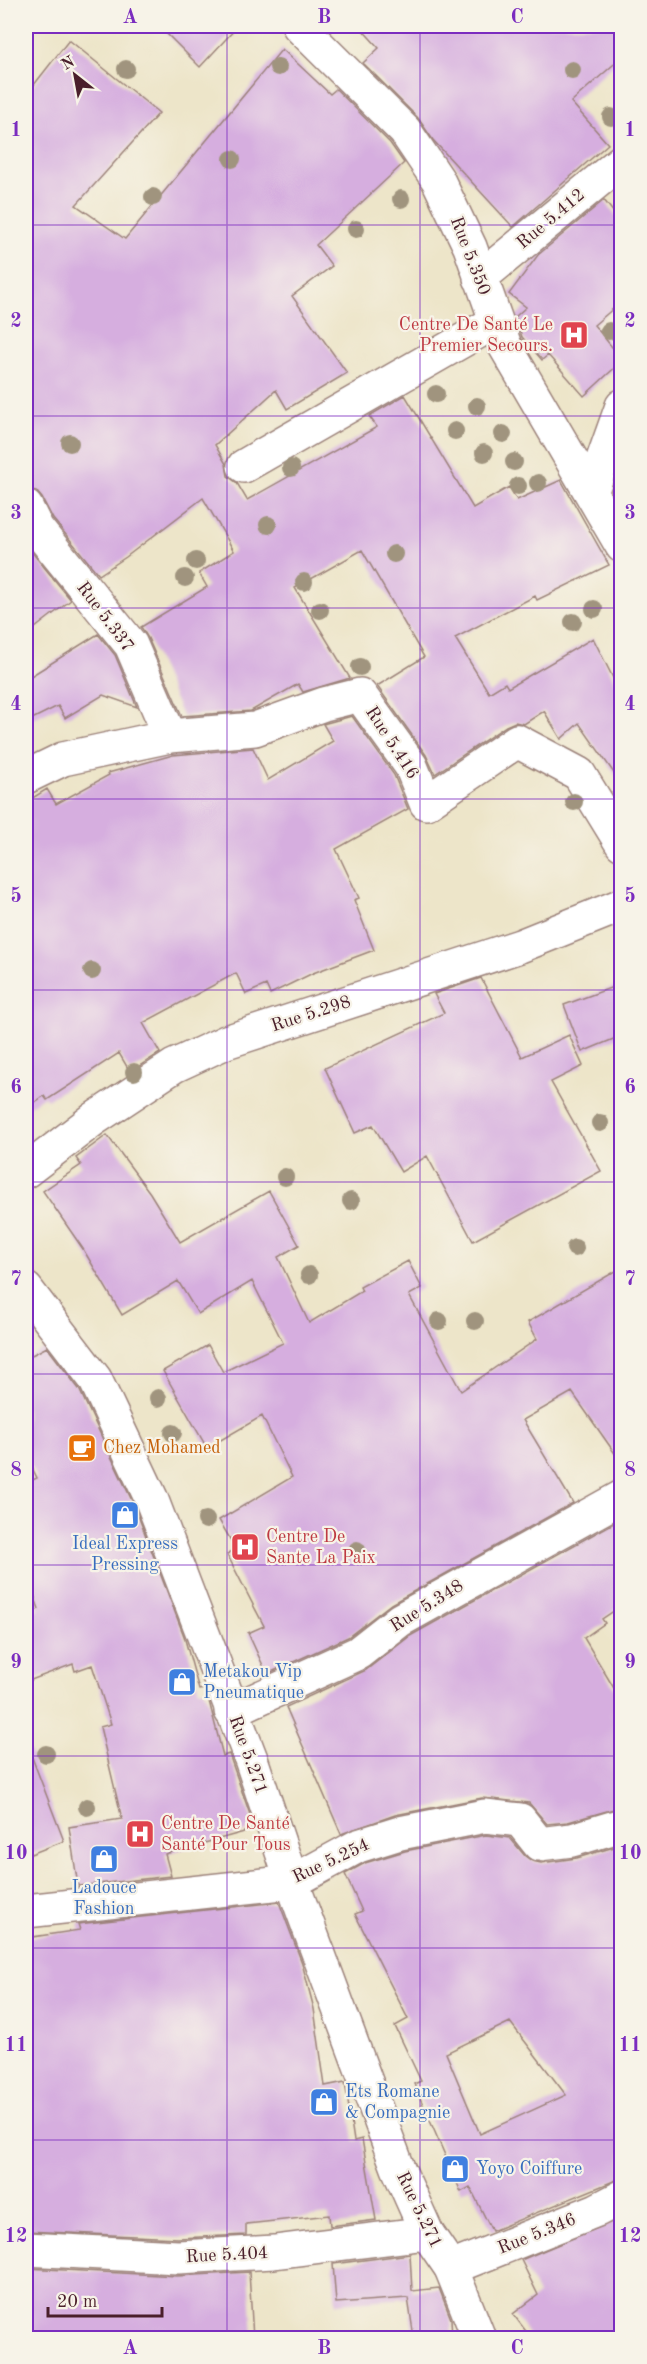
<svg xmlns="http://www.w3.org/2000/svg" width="647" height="2364" viewBox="0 0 647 2364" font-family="'Old Standard TT',serif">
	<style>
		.building { fill: #d6aedf; fill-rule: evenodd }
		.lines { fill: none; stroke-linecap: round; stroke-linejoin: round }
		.street-casing { stroke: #9c827a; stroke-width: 36 }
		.secondary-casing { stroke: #9c827a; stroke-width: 36 }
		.street { stroke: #fff; stroke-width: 33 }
		.secondary { stroke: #fff; stroke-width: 33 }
		.tree { fill: #a0947e }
		.grid { fill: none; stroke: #7b2cbf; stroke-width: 1.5; stroke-opacity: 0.55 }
		.labels { text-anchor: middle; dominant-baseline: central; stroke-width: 4.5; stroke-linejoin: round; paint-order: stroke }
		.street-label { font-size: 18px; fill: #4a1f2b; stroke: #f7f3e8 }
		.health-label { font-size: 18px; fill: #be3a42; stroke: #f7f3e8; text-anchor: start }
		.food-label { font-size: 18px; fill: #c56008; stroke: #f7f3e8; text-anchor: start }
		.shop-label { font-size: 18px; fill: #366cbe; stroke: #f7f3e8; text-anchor: start }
		.neatline { fill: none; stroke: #7b2cbf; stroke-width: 2 }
		.grid-label { font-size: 20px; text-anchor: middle; font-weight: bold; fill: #7b2cbf }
	</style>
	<rect width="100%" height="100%" fill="#f7f3e8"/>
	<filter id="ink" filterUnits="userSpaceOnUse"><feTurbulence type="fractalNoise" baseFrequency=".0167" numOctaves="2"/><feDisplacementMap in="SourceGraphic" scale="12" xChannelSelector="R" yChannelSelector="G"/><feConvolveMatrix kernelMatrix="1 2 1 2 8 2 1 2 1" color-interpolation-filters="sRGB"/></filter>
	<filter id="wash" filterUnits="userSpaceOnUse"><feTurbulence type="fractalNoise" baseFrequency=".008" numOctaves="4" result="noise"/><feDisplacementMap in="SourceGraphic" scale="24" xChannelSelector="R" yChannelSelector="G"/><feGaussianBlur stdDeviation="1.35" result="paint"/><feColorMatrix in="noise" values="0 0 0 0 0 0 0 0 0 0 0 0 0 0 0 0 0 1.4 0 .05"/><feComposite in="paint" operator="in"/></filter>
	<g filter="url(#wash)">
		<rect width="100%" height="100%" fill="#ede5c9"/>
		<g id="blocks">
			<path class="building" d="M159 26H238L200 67Z
				M359 26H621V58L571 102 608 144 513 227 433 140 418 118 363 63 379 48Z
				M69 40 159 113 76 205 125 239 282 49 330 94 336 89 390 143 404 163 316 245 332 266 292 296 347 373 287 409 276 390 215 445 226 464 228 476 237 483 247 500 377 427 369 416 405 395 473 508 509 487 517 500 561 480 609 565 537 600 535 596 455 638 489 693 505 683 508 688 593 638 621 694V783L579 723 561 739 544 711 524 724 515 722 506 726 435 774 426 755 377 686 424 657 362 550 295 588 350 678 303 692 298 684 251 711 182 716 148 638 141 627 207 587 199 573 234 551 203 498 126 557 99 575 53 519 42 498 36 491 26 489V95Z
				M604 200 621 222V302L594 325 621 358V362L584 396 548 355 542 360 522 337 515 317 526 307 509 294 538 255Z
				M26 545 71 600 26 635Z
				M98 634 115 655 137 707 103 695 65 718 58 706 26 722V679Z
				M352 716 394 775 408 809 336 849 359 898 354 900 374 950 313 973 270 994 266 985 246 994 236 973 143 1023 160 1053 130 1072 119 1053 47 1100 44 1096 26 1108V802L47 789 56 804 109 775 108 773 173 755 253 748 268 780 333 741 323 724Z
				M481 978 522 1057 569 1035 583 1066 551 1082 601 1171 473 1241 427 1156 401 1172 373 1125 355 1133 325 1068 444 1013 434 994Z
				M621 984V1036L582 1052 564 1005Z
				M107 1135 150 1193 180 1242 269 1191 299 1245 278 1257 309 1323 362 1291 360 1287 408 1261 422 1288 409 1295 461 1391 537 1339 528 1322 621 1268V1462L572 1392 523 1420 573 1503 391 1604 348 1637 267 1674 248 1633 264 1626 227 1554 236 1549 219 1520 292 1477 262 1416 207 1448 163 1371 208 1345 223 1372 283 1343 252 1281 198 1314 178 1281 122 1315 83 1249 43 1191 81 1165 76 1158Z
				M47 1347 79 1389 134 1505 184 1636 199 1690 204 1689 209 1701 223 1756 229 1754 255 1829 165 1854 171 1876 78 1886 69 1827 122 1819 100 1727 111 1724 92 1665 75 1671 73 1664 26 1682V1614L39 1609 26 1573V1483L37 1478 26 1455V1358Z
				M621 1519V1606L602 1619 605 1623 584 1638 621 1700V1807L568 1822 547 1824 529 1803 482 1798 395 1815 341 1834 286 1707 366 1670 410 1636Z
				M28 1747 64 1841 26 1856V1748Z
				M486 1835 510 1838 525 1856 532 1861 541 1863 577 1858 621 1845V2178L492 2231 470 2187 461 2192 414 2084 421 2081 395 2026 408 2019 355 1914 362 1911 345 1874 365 1863 405 1851ZM510 2022 566 2095 480 2134 446 2053Z
				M279 1902 302 1963 314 2009 325 2086 345 2082 354 2141 362 2139 376 2220 330 2226 329 2215 246 2224V2235L178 2238 26 2231V1938L80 1930 78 1924Z
				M621 2218V2338H531L513 2314 538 2295 521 2260Z
				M410 2254 412 2291 439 2288 451 2319 452 2338H414L408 2298 336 2303 333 2264Z
				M26 2268 177 2276 249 2272 253 2338H26Z"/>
		</g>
	</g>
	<g filter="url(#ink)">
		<use href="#blocks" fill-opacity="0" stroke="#9c827a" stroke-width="1.5"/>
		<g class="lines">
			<g class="street-casing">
				<path id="street" d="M299 26 405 131 438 180 470 247 505 346 622 546
					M480 278 622 161
					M244 466 495 322
					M591 493 622 406
					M26 507 37 529 131 645 170 736
					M26 777 63 759 170 736 255 729 324 704 360 695 411 766 426 803 517 741 579 774 622 844
					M26 1171 94 1119 174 1066 226 1042 520 946 622 905
					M231 1711 358 1653 400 1620 622 1497
					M26 1911 292 1882 358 1846 400 1833 485 1816 520 1820 539 1844 572 1840 622 1825
					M26 2249 178 2257 274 2252 427 2233
					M451 2268 597 2210 622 2197"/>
			</g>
			<g class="secondary-casing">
				<path id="secondary" d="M26 1289 95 1379 151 1498 251 1759 292 1882 398 2168 427 2233 451 2268 479 2338"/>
			</g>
			<use href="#street" class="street"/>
			<use href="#secondary" class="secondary"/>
		</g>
		<g class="tree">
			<circle cx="278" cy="67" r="9"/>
			<circle cx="126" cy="69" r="9"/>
			<circle cx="572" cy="70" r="9"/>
			<circle cx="611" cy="117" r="9"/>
			<circle cx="232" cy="159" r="9"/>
			<circle cx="153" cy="197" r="9"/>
			<circle cx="401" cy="199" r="9"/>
			<circle cx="356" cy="229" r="9"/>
			<circle cx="609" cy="331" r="9"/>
			<circle cx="436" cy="394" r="9"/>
			<circle cx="477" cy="406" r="9"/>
			<circle cx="455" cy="431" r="9"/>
			<circle cx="503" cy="434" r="9"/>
			<circle cx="70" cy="443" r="9"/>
			<circle cx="484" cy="453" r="9"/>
			<circle cx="514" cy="462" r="9"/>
			<circle cx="291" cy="468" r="9"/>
			<circle cx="538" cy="483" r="9"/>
			<circle cx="518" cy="486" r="9"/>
			<circle cx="268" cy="525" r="9"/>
			<circle cx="394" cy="554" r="9"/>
			<circle cx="196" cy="561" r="9"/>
			<circle cx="185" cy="578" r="9"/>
			<circle cx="304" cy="582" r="9"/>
			<circle cx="594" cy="609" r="9"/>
			<circle cx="320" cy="610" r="9"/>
			<circle cx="573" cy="622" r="9"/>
			<circle cx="360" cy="667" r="9"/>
			<circle cx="574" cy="802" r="9"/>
			<circle cx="92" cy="971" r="9"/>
			<circle cx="134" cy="1072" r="9"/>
			<circle cx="600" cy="1123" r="9"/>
			<circle cx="285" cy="1177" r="9"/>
			<circle cx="351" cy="1201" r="9"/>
			<circle cx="575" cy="1248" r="9"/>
			<circle cx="309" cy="1275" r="9"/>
			<circle cx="439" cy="1321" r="9"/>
			<circle cx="475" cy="1321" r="9"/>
			<circle cx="158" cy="1398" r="9"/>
			<circle cx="173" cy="1433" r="9"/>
			<circle cx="206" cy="1520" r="9"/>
			<circle cx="357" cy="1550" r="9"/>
			<circle cx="46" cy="1754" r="9"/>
			<circle cx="87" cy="1807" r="9"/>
		</g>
	</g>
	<path class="grid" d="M227 26V2338M420 26V2338M26 225H622M26 416H622M26 608H622M26 799H622M26 990H622M26 1182H622M26 1374H622M26 1565H622M26 1756H622M26 1948H622M26 2140H622"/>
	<defs>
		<g id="hospital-square" transform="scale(1.5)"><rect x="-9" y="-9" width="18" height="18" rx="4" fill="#e0444e" stroke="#f7f3e8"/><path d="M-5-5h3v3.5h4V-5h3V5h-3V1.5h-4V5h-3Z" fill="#fff"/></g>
		<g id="cafe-square" transform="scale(1.5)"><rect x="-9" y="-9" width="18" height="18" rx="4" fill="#e8710a" stroke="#f7f3e8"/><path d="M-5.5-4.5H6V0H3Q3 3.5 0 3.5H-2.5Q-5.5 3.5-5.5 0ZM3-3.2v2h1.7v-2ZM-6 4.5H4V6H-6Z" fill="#fff"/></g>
		<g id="shop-square" transform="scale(1.5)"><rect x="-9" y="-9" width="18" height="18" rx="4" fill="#3f7fe0" stroke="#f7f3e8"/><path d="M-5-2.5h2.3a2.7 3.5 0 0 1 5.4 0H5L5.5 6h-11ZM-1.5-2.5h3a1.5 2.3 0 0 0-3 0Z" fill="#fff"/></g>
	</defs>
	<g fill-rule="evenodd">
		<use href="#hospital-square" x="574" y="335"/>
		<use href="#cafe-square" x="82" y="1448"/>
		<use href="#shop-square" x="125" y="1515"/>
		<use href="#hospital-square" x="245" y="1547"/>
		<use href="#shop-square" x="182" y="1682"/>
		<use href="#hospital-square" x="140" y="1834"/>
		<use href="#shop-square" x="104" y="1859"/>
		<use href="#shop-square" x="324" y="2102"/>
		<use href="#shop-square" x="455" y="2169"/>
	</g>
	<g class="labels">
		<g class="street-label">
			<text transform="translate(551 219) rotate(-40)">Rue 5.412</text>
			<text transform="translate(470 256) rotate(69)">Rue 5.350</text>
			<text transform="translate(105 617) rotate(53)">Rue 5.337</text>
			<text transform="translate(392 743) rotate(57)">Rue 5.416</text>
			<text transform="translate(311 1014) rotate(-18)">Rue 5.298</text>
			<text transform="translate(427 1606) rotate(-32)">Rue 5.348</text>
			<text transform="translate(248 1755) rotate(70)">Rue 5.271</text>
			<text transform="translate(331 1861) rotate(-25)">Rue 5.254</text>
			<text transform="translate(419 2210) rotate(64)">Rue 5.271</text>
			<text transform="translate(537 2234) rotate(-22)">Rue 5.346</text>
			<text transform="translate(227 2255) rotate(-3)">Rue 5.404</text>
		</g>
		<g class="health-label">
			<text x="553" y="325" text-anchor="end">Centre De Santé Le<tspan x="553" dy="21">Premier Secours.</tspan></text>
			<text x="266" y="1537">Centre De<tspan x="266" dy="21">Sante La Paix</tspan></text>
			<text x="161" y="1824">Centre De Santé<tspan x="161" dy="21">Santé Pour Tous</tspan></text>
		</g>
		<g class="food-label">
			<text x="103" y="1448">Chez Mohamed</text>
		</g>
		<g class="shop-label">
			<text x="125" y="1544" text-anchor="middle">Ideal Express<tspan x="125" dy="21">Pressing</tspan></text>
			<text x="203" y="1672">Metakou Vip<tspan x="203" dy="21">Pneumatique</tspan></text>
			<text x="104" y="1888" text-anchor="middle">Ladouce<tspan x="104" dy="21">Fashion</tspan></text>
			<text x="345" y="2092">Ets Romane<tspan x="345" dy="21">&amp; Compagnie</tspan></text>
			<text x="476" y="2169">Yoyo Coiffure</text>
		</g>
	</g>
	<rect width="647" height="2364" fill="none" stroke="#f7f3e8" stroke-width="66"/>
	<g transform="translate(75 75) rotate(329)" stroke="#f7f3e8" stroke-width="4.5" paint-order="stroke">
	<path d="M0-4.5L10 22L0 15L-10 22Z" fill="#4a1f2b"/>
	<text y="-9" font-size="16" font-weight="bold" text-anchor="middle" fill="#4a1f2b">N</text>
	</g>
	<path d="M48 2307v9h114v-9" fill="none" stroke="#4a1f2b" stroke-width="3"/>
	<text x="57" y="2307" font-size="18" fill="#4a1f2b" stroke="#f7f3e8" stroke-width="4.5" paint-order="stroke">20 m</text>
	<rect x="33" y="33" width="581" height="2298" class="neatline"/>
	<g class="grid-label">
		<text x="130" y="23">A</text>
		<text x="324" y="23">B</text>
		<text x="517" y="23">C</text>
		<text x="16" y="136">1</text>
		<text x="630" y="136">1</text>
		<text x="16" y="327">2</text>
		<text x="630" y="327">2</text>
		<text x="16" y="519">3</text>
		<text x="630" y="519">3</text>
		<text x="16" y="710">4</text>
		<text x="630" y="710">4</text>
		<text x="16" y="902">5</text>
		<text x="630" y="902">5</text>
		<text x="16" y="1093">6</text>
		<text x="630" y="1093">6</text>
		<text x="16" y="1285">7</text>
		<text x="630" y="1285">7</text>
		<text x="16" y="1476">8</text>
		<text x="630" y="1476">8</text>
		<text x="16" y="1668">9</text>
		<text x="630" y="1668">9</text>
		<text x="16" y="1859">10</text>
		<text x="630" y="1859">10</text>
		<text x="16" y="2051">11</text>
		<text x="630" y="2051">11</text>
		<text x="16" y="2242">12</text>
		<text x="630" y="2242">12</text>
		<text x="130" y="2354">A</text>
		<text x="324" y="2354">B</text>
		<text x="517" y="2354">C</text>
	</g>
</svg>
